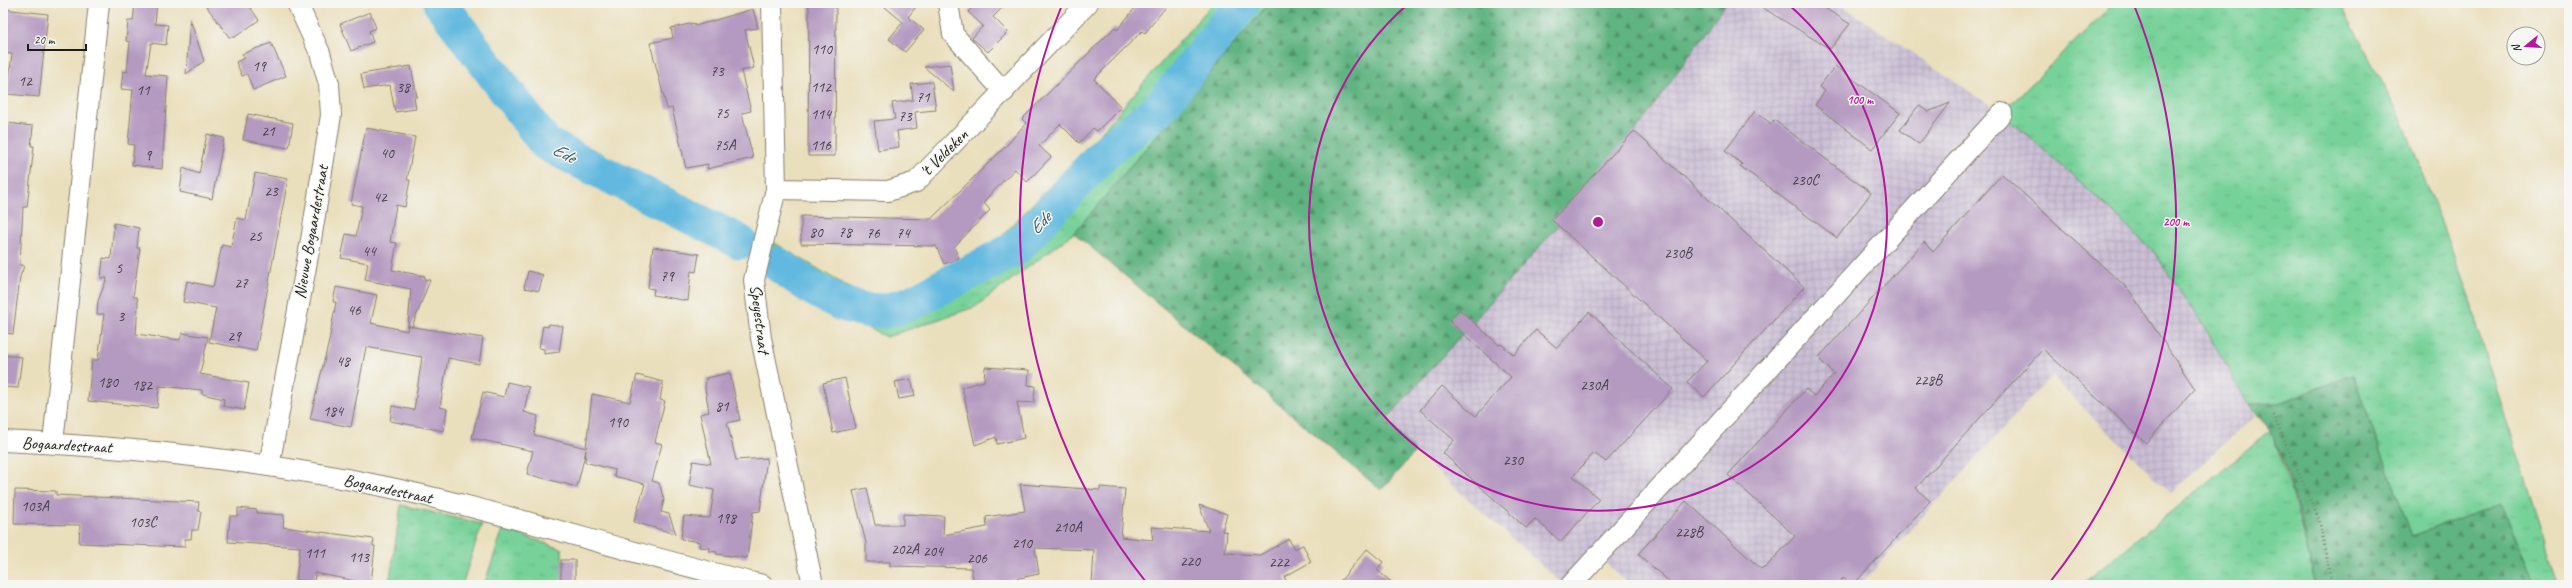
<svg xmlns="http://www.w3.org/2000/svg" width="2572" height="588" viewBox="0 0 2572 588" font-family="Caveat,sans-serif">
<defs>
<pattern id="industrial-grid" width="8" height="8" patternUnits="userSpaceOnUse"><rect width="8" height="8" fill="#cbbfd5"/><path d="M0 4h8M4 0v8" fill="none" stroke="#aea4b6"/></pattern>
<pattern id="grass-tufts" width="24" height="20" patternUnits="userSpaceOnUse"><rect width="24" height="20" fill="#77d299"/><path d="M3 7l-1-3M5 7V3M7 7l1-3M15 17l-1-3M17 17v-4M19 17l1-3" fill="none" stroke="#66b483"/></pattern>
<pattern id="forest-firs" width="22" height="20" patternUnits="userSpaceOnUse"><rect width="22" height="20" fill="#61b481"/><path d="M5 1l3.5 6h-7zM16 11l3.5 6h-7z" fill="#4f9269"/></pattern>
</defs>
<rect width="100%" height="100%" fill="#f6f6f2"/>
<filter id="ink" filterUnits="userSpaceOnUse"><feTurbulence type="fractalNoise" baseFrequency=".025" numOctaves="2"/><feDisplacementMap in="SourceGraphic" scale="8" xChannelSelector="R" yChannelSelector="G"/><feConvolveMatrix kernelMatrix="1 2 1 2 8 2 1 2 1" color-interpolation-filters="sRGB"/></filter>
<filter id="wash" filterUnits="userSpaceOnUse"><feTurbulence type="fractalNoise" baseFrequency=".012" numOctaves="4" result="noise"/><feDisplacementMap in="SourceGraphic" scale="16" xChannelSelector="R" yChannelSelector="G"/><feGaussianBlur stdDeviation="0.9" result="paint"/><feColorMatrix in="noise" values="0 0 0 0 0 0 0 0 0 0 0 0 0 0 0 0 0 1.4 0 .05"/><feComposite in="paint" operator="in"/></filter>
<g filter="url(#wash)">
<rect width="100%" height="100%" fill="#eadfbc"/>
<path fill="url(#industrial-grid)" d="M1726,3H1838L2002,113L2088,189L2154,252L2210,336L2255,416L2170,493L2051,376L1860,585H1629L1594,551L1562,583L1415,452L1386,420L1611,166Z"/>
<g fill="url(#grass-tufts)" stroke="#4a775a">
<path d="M1213,3H1269L1074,233L975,307L886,337L767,275L773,242L875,303L1001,237L1095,139Z"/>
<path d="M2114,3H2340L2403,122L2473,307L2477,329L2560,585H2536L2501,504L2412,537L2353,375L2279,403L2248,404L2210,336L2154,252L2088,189L2002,113Z"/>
<path d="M2271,430L2292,492L2316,585H2081Z"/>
<path d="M401,505L482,524L462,585H389Z"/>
<path d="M503,529L562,549L563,585H484Z"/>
</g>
<g fill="url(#forest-firs)" stroke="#3e684e">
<path d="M1269,3H1726L1611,166L1386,420L1415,452L1381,490L1074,233Z"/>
<path d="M2353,375L2412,536L2501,504L2536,585H2316C2303,534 2294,479 2271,432C2268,425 2254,414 2248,404L2279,403Z"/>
</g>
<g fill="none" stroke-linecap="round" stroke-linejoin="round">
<g stroke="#62b9df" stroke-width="35">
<path d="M440,3L546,144L740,242"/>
<path d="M777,264L813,289L842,304L865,310L886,311L911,303L1016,248L1106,151L1160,107L1243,3"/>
</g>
</g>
<g id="blocks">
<g fill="#b499c0">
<path d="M135,3H157L155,24L168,25L166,45L151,43L146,74L168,76L162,169L132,165L134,145L128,144L133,90L121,89L123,71L127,72L130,42L126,41L128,21H133Z"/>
<path d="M204,3H247L259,20L235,37H229Z"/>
<path d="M809,3H836L835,156H808Z"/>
<path d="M880,3H919L908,17L924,30L905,52L889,39L903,22Z"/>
<path d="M977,3H1007L993,17L1008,32L988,52L972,38L983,26L968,12Z"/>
<path d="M1139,3H1169L1145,33L1142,31L1094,79L1121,107L1097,131L1093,128L1079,143L1060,124L1039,146L1051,157L1027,182L1015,169L986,199L984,203L990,210L954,247L959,258L944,264L936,246L801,244V216L931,219L1007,145L1026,123L1022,119L1115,27L1117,30Z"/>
<path d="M1755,3H1817L1850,24L1830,49Z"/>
<path d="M3,9L48,14L39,97L7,94L12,54L3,53Z"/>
<path d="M753,9L758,28L745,30L754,68L741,71L751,111L742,113L753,158L707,169L708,164L686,168L672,108L667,109L650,43L673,38L671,28L694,23L695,26Z"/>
<path d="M370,12L376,28L369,31L373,42L351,51L340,24Z"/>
<path d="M190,19L204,61L186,74Z"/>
<path d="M271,43L286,76L253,90L247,74L242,76L236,62L245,58L242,54Z"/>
<path d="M950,64L954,92L924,67Z"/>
<path d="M411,66L417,97H414L416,109L395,112L390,85L364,89L361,74Z"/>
<path d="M1835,66L1900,113L1872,149L1815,105L1825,91L1819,87Z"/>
<path d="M932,82L936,110L915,112L917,128L897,131L899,147L878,150L874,121L895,119L892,103L913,100L911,84Z"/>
<path d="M1950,103L1919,144L1900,130L1919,105L1928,112Z"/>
<path d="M1755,111L1771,124L1774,120L1871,193L1837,238L1740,166L1742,164L1725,151Z"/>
<path d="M248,114L293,123L289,148L243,140Z"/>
<path d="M6,123L33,126L31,146H34L27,207H23L20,265L24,266L20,277L13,334L3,333V241L6,216L3,215V163Z"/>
<path d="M366,128L415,137L407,180H410L405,207L396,205L390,242L397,243L392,270L425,276L424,279L430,280L412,327L408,326L411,289L365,280L368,263L341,258L346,234L356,236L362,206L351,204Z"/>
<path d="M1634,131L1804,287L1704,397L1687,382L1707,361L1552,220Z"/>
<path d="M207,134L224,138L212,199L180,192L183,168L199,174Z"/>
<path d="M255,173L288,179L256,351L209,342L216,308L183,302L187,281L213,287L222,245L231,247L237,218L246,220Z"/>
<path d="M2002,174L2129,290L2195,389L2146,443L2043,349L1916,488L1930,501L1853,585L1843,578L1837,585H1673L1638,554L1686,501L1761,569L1763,567L1765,568L1795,536L1728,475L1806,389L1814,396L1834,374L1818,358L1924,242L1933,252Z"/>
<path d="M114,223L139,228L137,248H140L133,297H137L138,304L136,334L180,340L182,333L208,337L200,374L249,383L244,410L223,406L224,399L202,394V390L159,386L157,408L88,401L92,360H98L104,314H97L98,301L107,278H101L103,258L111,259Z"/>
<path d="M653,247L699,254L696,272L691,271L688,301L653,295L654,289L648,288Z"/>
<path d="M528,271L543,275L539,291L524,288Z"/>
<path d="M336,287L377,295L371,323L407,331L408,326L483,338L479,364L448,358L440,407L447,409L444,431L390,421L392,406L414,410L422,357L366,347L351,427L310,419L329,341L336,302H333Z"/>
<path d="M1459,309L1499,345L1501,344L1514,355L1536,330L1557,348L1589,312L1673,389L1606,462L1594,453L1573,476L1599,499L1561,542L1535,519L1526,528L1443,453L1454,440L1420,410L1442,386L1476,416L1511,377L1449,321Z"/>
<path d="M549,324L563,326L559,352L544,354V349L539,348L543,326L548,327Z"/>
<path d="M3,355L22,357L18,388L3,387Z"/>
<path d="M985,367L1029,370L1028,385L1035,386L1034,403L1017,402L1024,438L997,444L996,437L975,445L962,387L984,381Z"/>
<path d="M730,373L740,420L727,423L736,460L767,458L760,511L753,512L747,558L716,554L717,552L709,551L710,548L699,547L700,542L681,539L684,516L710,518L714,490L689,485L693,461L711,464L700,414L709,412L705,388L706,378Z"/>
<path d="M637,375L663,382L660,400L665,401L655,442L662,444L652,481L659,483L664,500L661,512L669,514L676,534L634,522L645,484L614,476L615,470L585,462L586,450L577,487L527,474L533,451L472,438L483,392L504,397L507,382L529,387L524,412L538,416L534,435L586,448L592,394L630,402Z"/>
<path d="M845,378L856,428L833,433L823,383Z"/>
<path d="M911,379L915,396L899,399L895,382Z"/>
<path d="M1020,484L1100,490V487L1125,489L1121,537L1153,540L1151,527L1209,531L1199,505L1227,514L1222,531L1227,532L1225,553L1260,555L1289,539L1294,549L1303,545L1311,562L1284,577L1289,585H1092L1094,550L1035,548L1039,574L1009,580L1010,585H974L971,568L890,566V562H866V543L853,491L867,488L875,525H903V514L944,516L943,535L987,527L986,517L1025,511Z"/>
<path d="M15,490L56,491V495L199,502L198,511L201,512L198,530H192L191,539H185V547L79,543L80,525L14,524Z"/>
<path d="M238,508L257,510V513L284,515L283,527L374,539L373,546H375L371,584L315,573L314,582L296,580L300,547L228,542L230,516H238Z"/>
<path d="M1367,549L1383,562L1377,570L1395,585H1337Z"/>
<rect x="561" y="560" width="14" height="25"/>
</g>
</g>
</g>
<g filter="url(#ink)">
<use href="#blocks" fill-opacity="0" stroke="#837e6c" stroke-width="1"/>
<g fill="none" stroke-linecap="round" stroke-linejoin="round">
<g stroke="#837e6c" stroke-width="22">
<g id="minor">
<path d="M772,3L776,189L754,280L761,338L813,585"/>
<path d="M948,3L953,34L1004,92"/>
<path d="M776,189L888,191L916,182L1088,3"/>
<path d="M3,441C131,447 257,460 382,486C511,513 635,556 763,585"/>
<path d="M53,443L99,3"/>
<path d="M269,466L311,240L331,115L329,84L320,53L297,3"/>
<path d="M1571,585L2002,113"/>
</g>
</g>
<path stroke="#837e6c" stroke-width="2.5" stroke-dasharray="1 3" stroke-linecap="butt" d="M2273,415L2319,519L2332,585"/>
<use href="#minor" stroke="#fff" stroke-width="20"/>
</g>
</g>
<g fill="none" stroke="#b5179e" stroke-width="2">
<path d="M1788 4A289 289 0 1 1 1408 4"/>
<path d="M1146 582A578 578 0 0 1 1062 5M2134 5A578 578 0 0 1 2050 582"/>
</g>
<g text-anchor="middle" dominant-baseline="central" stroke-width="3" stroke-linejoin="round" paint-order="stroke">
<g font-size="15" fill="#423b45">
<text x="822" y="49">110</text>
<text x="259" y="66">19</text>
<text x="717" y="71">73</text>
<text x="25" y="81">12</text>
<text x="403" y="87">38</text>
<text x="821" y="87">112</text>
<text x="143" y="90">11</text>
<text x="923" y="97">71</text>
<text x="722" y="113">75</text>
<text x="821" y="114">114</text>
<text x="905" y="116">73</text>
<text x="268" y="131">21</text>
<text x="725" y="145">75A</text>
<text x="821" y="145">116</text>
<text x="387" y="153">40</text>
<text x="148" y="155">9</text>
<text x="1805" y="180">230C</text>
<text x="271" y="191">23</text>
<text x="380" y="197">42</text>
<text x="816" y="232">80</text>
<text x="845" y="232">78</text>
<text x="873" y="233">76</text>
<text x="903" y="233">74</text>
<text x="255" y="236">25</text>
<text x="369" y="251">44</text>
<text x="1678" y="253">230B</text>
<text x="119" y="268">5</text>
<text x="667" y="276">79</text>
<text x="241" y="283">27</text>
<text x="354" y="310">46</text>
<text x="121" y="316">3</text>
<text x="234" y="336">29</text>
<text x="343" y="361">48</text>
<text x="1928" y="380">228B</text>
<text x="108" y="382">180</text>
<text x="142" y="385">182</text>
<text x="1594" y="385">230A</text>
<text x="722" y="406">81</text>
<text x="333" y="411">184</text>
<text x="618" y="422">190</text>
<text x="1513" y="460">230</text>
<text x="35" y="506">103A</text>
<text x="726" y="518">198</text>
<text x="143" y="522">103C</text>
<text x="1068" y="527">210A</text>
<text x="1689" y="532">228B</text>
<text x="1022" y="543">210</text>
<text x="905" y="549">202A</text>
<text x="933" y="551">204</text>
<text x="315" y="553">111</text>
<text x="359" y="557">113</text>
<text x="977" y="558">206</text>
<text x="1190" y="561">220</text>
<text x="1279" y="562">222</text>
</g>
<g font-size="17" fill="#1c1c1c" stroke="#f6f6f2">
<text transform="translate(944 153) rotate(-45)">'t Veldeken</text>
<text transform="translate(311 232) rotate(-80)">Nieuwe Bogaardestraat</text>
<text transform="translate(760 319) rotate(83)">Speyestraat</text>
<text transform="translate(67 445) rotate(3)">Bogaardestraat</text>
<text transform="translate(388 489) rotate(12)">Bogaardestraat</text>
</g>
<g font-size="18" font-style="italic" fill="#385b6a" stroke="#f6f6f2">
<text transform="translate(564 153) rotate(27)">Ede</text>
<text transform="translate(1040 223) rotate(-47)">Ede</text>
</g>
</g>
<circle cx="1598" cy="222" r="6" fill="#b5179e" stroke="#f6f6f2" stroke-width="2"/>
<g font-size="12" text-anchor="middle" font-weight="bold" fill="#b5179e" stroke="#f6f6f2" stroke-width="3" stroke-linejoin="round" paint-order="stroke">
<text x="1860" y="104">100 m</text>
<text x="2176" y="226">200 m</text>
</g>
<rect width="2572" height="588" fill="none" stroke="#f6f6f2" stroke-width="16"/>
<g transform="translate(2526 46) rotate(252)"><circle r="19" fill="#f6f6f2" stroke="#9f9f9c"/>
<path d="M0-3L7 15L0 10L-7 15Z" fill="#b5179e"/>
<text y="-6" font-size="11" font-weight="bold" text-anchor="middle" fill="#1c1c1c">N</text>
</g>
<path d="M28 44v6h58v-6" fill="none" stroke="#1c1c1c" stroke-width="2"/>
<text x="34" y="44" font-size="12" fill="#1c1c1c" stroke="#f6f6f2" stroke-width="3" paint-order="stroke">20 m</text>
</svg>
